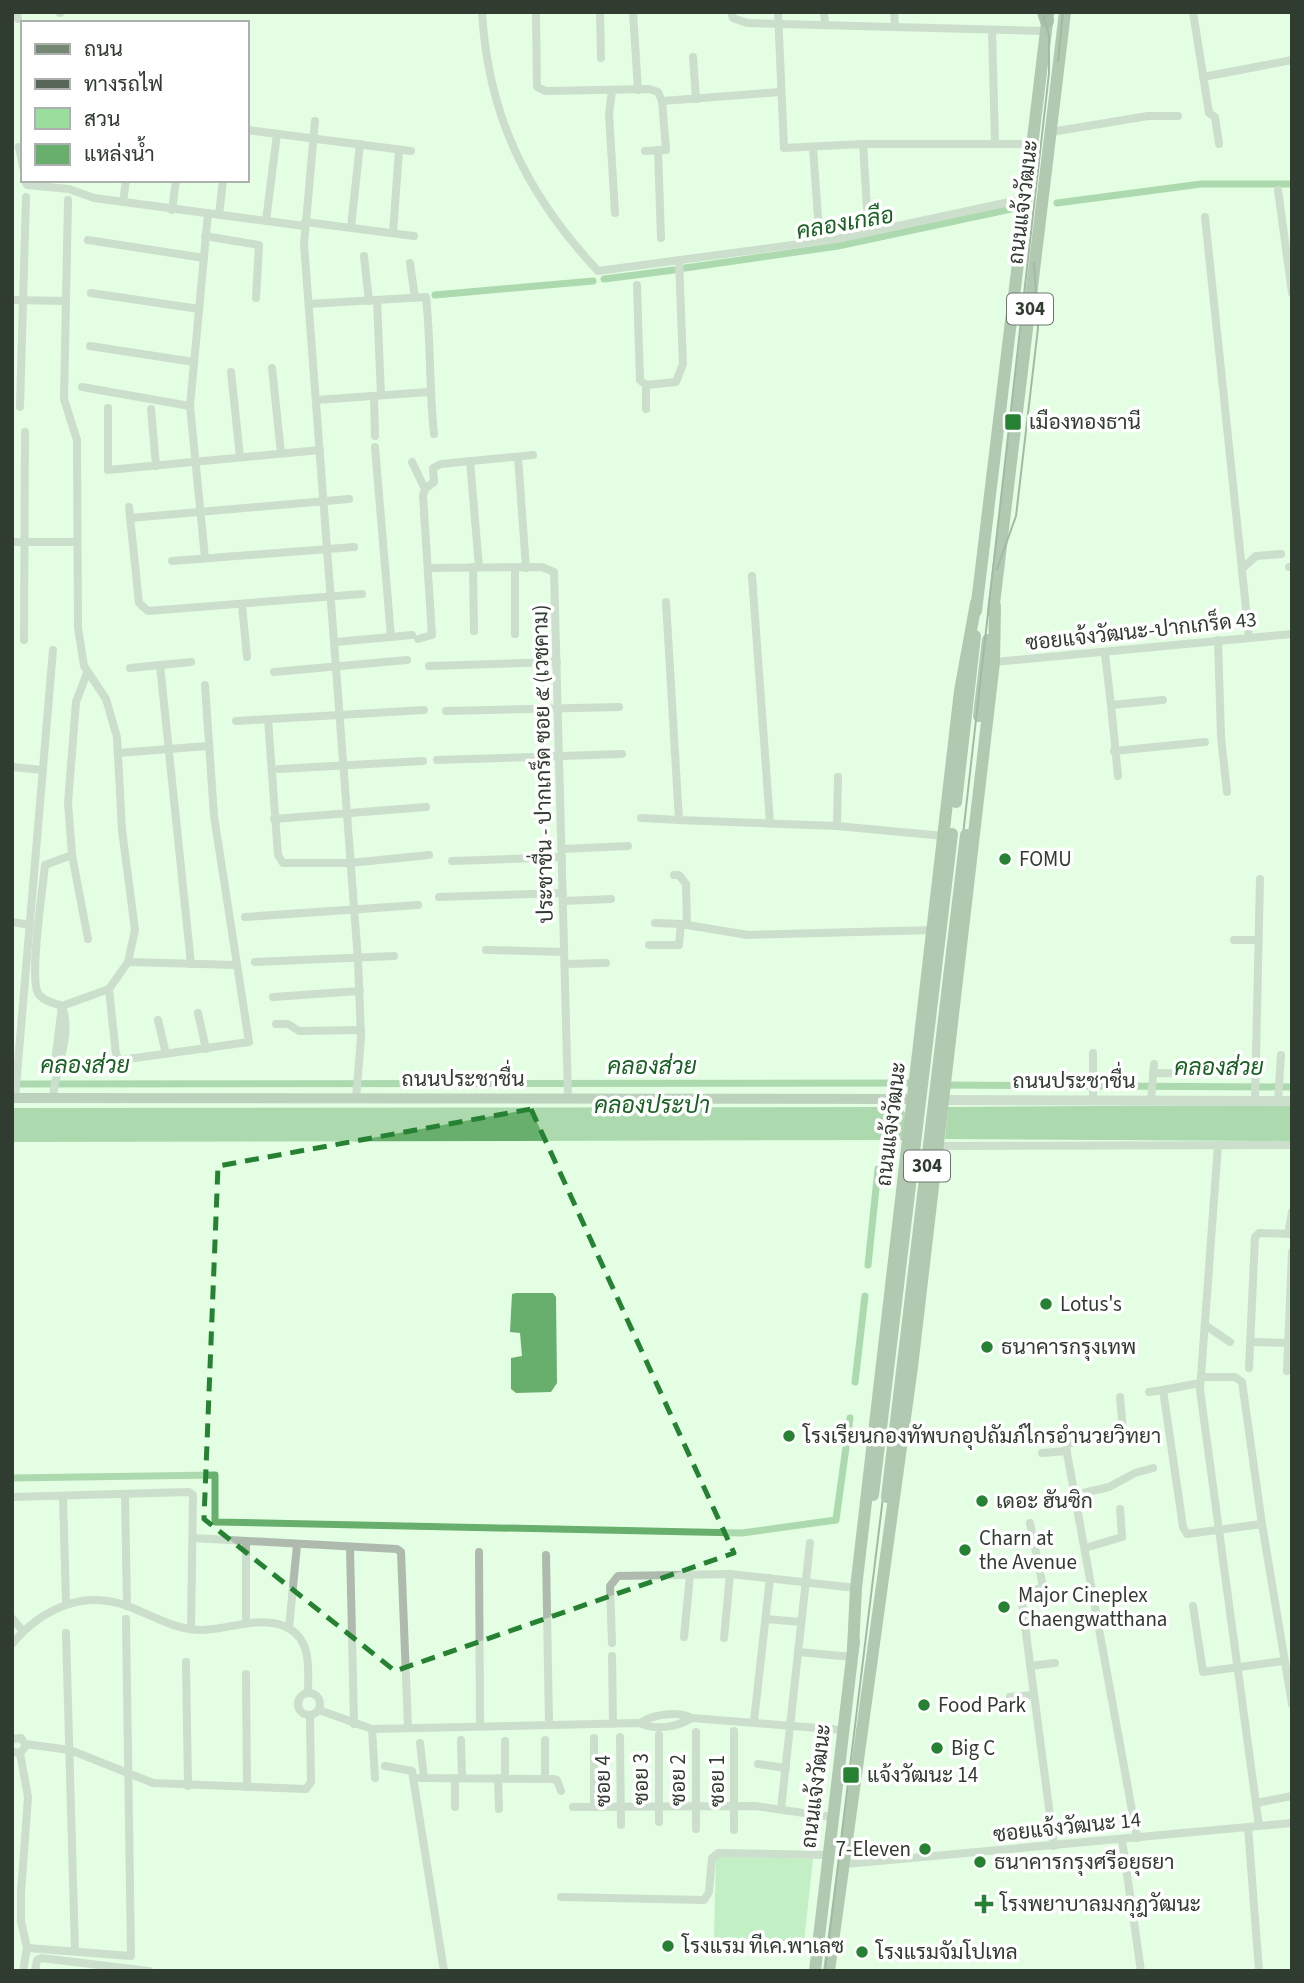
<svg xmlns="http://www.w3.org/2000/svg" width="1304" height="1983" viewBox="0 0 1304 1983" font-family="'Source Sans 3',Sarabun,sans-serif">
<rect width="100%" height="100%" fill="#e3fee3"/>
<path fill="#99de9c" d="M720,1856L813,1859L804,1942L714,1939L716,1857Z"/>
<g fill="#68ae6c">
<path d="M1292,1105V1141L945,1139L948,1107Z"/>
<path d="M901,1107L905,1113L903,1140L12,1142V1108Z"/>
<path d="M516,1293H553L556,1297L557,1383L551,1392L516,1393L511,1389V1358L522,1356L520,1333L510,1332L512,1294Z"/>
</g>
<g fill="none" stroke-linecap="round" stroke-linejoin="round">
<g stroke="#68ae6c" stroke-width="7">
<path d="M1057,203L1201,184H1292"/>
<path d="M685,268L838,246L1011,209"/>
<path d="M604,279L674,270"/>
<path d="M435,295L593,281"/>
<path d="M12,1084L917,1083"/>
<path d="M942,1085L1292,1087"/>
<path d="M868,1265L878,1169"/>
<path d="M855,1382L865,1296"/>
<path d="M12,1478L215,1475V1522L742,1533L836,1520L850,1418"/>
</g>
<g stroke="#afbaaf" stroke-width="8">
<path d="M17,12L18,19"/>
<path d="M60,12V13"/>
<path d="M482,12C488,116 527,195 598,271L837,239L1014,201L1023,202"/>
<path d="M600,12L601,58"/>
<path d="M633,12L638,90"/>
<path d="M731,12L733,18L747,23L1046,31"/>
<path d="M778,12L784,148L863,144H1031"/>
<path d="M824,12L825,25"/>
<path d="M894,12L895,27"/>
<path d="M1193,12L1209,113L1215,117L1219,144"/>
<path d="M536,14L537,87L546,91L649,89L658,92L662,101L666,150L645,151"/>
<path d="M992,30L995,142"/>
<path d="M693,57L696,99"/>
<path d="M1203,77L1292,60"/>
<path d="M612,91L609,114L615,213"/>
<path d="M662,101L780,92"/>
<path d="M315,121L304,244L358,960L361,1037L356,1099"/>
<path d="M247,130L411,151"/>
<path d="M1051,132L1148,116H1178"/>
<path d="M863,144L867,208"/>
<path d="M19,147L23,167"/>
<path d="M813,147L818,218"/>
<path d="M658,150L661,238"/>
<path d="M25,180L27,185L69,189L94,198L304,226"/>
<path d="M1278,190L1292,293"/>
<path d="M68,200L64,399L77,440L78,628L84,666L106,699L117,737L122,830L135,930L128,962L109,989L62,1006C55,1003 42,1001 38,993C29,978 43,887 45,865L72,855"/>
<path d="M123,202L126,180"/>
<path d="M172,210L176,180"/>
<path d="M219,215L223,180"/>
<path d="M1205,217L1249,637"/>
<path d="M266,221L277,134"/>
<path d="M305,222L414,236"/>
<path d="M351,227L360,144"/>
<path d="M393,233L399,150"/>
<path d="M205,236L259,245L256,298"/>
<path d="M88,240L204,258"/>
<path d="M364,256L369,301"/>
<path d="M410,263L415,298"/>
<path d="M637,285L640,380L646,385L676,382L683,364L679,260"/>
<path d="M91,293L199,309"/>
<path d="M12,300L66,301"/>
<path d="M377,301L381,395"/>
<path d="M309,304L426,297C431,343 429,388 434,434"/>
<path d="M90,346L194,362"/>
<path d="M272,368L281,453"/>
<path d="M231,372L240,457"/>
<path d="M82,387L190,406"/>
<path d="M374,396L375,436"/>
<path d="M316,400L429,392"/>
<path d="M20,407L26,197"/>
<path d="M108,408V470L320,450"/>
<path d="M151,409L156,466"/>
<path d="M646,409V385"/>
<path d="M375,447L391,637"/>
<path d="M518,457L526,568"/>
<path d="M470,461L479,567"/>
<path d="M412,462L425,489"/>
<path d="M129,507L139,603L148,611L362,594"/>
<path d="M130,518L349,499"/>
<path d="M12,542H77"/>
<path d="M205,558L190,406L208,214"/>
<path d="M172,561L354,547"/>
<path d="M473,567L474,631"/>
<path d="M1244,567L1256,556L1281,554"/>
<path d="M1289,567H1292"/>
<path d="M429,568L542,567L554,572L568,1098"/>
<path d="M752,576L770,823"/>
<path d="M666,602L679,820L837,826L944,836"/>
<path d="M242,605L247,657"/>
<path d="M515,634V568"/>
<path d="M418,639L432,635L423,496L425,489L434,482L433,468L441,464L533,455"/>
<path d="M24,640L25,432"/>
<path d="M1218,640L1221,737L1227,792"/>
<path d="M336,642L412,635"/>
<path d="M1105,654L1111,705L1163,700"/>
<path d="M994,662L1292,634"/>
<path d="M160,665L191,964"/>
<path d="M429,666L557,662"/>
<path d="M130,668L191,662"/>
<path d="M274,672L407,660"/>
<path d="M87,673L76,702L68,803L72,855L88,939"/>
<path d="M1111,705L1118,776"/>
<path d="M446,711L619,707"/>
<path d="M268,719L278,855L283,863H350L429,855"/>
<path d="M236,721L424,710"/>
<path d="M1114,751L1205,742"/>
<path d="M118,753L207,746"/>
<path d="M437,760L622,754"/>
<path d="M12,767L43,770"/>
<path d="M279,769L423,761"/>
<path d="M641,818L679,820"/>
<path d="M274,819L426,807"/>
<path d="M837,826L838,777"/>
<path d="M562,849L628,846"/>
<path d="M452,861L562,857"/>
<path d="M674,875H679L686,884L687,925"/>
<path d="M439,897L563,893"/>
<path d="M564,901L611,899"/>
<path d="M245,917L418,905"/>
<path d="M12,922L30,925"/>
<path d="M655,923L681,924"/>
<path d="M1234,940H1258"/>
<path d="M649,945H679L681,924L748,935L933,930"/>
<path d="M486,950L564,952"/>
<path d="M128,962L236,965"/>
<path d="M255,962L394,956"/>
<path d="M565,964L606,963"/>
<path d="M109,989L116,1055L121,1060L249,1042L214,816L205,685"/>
<path d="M273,997L360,991"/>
<path d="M198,1013L206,1049"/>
<path d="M158,1020L166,1054"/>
<path d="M276,1024H288L299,1031L361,1030"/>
<path d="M1153,1073L1210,1074"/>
<path d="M56,1074L54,1070L62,1006"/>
<path d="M53,1097C55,1068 73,1036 62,1006"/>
<path d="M15,1098L53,650"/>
<path d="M1093,1100V1053"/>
<path d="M1151,1100L1154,1064"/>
<path d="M1255,1101L1260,879"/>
<path d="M1278,1101L1281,1055"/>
<path d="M1218,1145L1200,1390L1259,1826"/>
<path d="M937,1146L1292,1145"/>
<path d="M1288,1234L1292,1212"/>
<path d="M1205,1325L1230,1342"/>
<path d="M1251,1342L1292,1343"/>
<path d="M1249,1368L1255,1237L1259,1233L1292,1234"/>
<path d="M1287,1371L1292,1252"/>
<path d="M1202,1377H1235L1242,1382L1262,1524"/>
<path d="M1200,1383L1163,1390L1183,1527L1187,1534L1262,1524L1292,1704"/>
<path d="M1149,1392L1163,1390"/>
<path d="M1063,1431L1137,1838"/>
<path d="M1066,1444L1123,1432L1120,1397"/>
<path d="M1042,1453L1067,1451"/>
<path d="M1075,1495L1109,1487L1135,1473L1153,1468"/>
<path d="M125,1496L127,1606"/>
<path d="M12,1497L189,1492L193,1495L191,1629"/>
<path d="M63,1498L66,1603"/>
<path d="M1030,1523L1043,1587L1021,1595L1054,1846"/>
<path d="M193,1538L397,1549L401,1552L408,1727"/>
<path d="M350,1548L354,1724"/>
<path d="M1085,1548L1122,1537L1120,1509"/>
<path d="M479,1552L480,1725"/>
<path d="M546,1555L549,1724"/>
<path d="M1193,1606L1203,1672L1283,1661"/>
<path d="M12,1618L23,1631"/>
<path d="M766,1619L801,1622"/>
<path d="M246,1623V1542"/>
<path d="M289,1628L297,1545"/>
<path d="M66,1633L75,1951"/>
<path d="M684,1637L690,1575"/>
<path d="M724,1638L730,1574"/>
<path d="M612,1643L610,1586L618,1576L730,1574L856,1588"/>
<path d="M12,1644C42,1608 85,1589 130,1607C153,1616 176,1630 201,1630C229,1630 264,1613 290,1629C312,1642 308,1671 308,1692"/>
<path d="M798,1652L852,1657"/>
<path d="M612,1656L613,1724"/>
<path d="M186,1662L188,1786"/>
<path d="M1030,1666L1055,1663"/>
<path d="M246,1674L247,1787"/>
<circle cx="309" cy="1704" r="11"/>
<path d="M1010,1697L1034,1695"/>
<path d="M319,1710L372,1729L640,1723C655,1731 677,1727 692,1718"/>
<path d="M754,1721L770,1578"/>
<path d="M640,1723C654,1714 677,1711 692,1718L842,1730"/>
<path d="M372,1729L375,1778"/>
<path d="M734,1731V1830"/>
<path d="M620,1737L621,1825"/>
<path d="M594,1738V1807"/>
<path d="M12,1739L21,1738L26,1746L20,1753L12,1752"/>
<path d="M461,1740L462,1778"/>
<path d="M505,1741V1778"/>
<path d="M420,1743L424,1777"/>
<path d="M25,1744L70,1750L153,1783L306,1789L311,1782L310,1715"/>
<path d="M20,1753L28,1797L21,1893V1921L27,1948L23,1971"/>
<path d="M758,1764L786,1768"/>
<path d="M385,1766L412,1771L444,1971"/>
<path d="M413,1778L553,1779L557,1780L561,1791"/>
<path d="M498,1778L499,1809"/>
<path d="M545,1779V1740"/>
<path d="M1256,1803L1292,1796"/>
<path d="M455,1807V1778"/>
<path d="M573,1807L755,1806L832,1817"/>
<path d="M781,1809L810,1543"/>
<path d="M659,1822V1735"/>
<path d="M1248,1827L1259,1971"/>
<path d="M696,1829V1732"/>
<path d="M1122,1840L1141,1971"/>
<path d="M846,1864L1292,1823"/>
<path d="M561,1897L704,1900L709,1892L712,1858L718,1853L827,1855"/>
<path d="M27,1948L131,1956L126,1619"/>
<path d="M35,1971L37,1960L41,1958L149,1971"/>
</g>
<path stroke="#afbaaf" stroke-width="10" d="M941,1100L1292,1101"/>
<path stroke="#8c9d8c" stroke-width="10" d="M12,1098L914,1099"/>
<g stroke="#748874" stroke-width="12">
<path d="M976,611L1048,14"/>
<path d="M993,612L1065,12"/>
<path d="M979,716L988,640"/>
<path d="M956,802L975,636"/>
<path d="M853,1649L856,1588L960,691L976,603"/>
<path d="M815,1971L854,1641"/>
<path d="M829,1971L912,1367L994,662L995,606"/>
</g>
<path stroke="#5e765f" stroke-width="14" d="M1044,12L1047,21"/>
<g stroke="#576657" stroke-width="2">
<path d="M1058,61L1063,12"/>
<path d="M997,569L1016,516L1038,328L1034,263"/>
<path d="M825,1971L950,950L1049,73V35L1042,12"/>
</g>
<g stroke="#748874" stroke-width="12">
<path d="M873,1495L952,834"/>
<path d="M887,1497L966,835"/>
</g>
</g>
<path d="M0 0H1304V1983H0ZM531,1109L734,1553L395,1671L204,1519L218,1166Z" fill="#e3fee3" fill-opacity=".55" fill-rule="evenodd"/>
<path fill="none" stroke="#268232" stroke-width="5" stroke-dasharray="14 9" stroke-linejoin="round" d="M531,1109L734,1553L395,1671L204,1519L218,1166Z"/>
<g fill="#268232" stroke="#fff" stroke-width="2.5">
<rect x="1004" y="413" width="18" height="18" rx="3.5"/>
<circle cx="1005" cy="859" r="7"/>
<circle cx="1046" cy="1304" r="7"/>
<circle cx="987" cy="1347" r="7"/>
<circle cx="789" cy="1436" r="7"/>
<circle cx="982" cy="1501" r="7"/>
<circle cx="965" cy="1550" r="7"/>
<circle cx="1004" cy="1607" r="7"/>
<circle cx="924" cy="1705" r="7"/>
<circle cx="937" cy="1748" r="7"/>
<rect x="842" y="1766" width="18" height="18" rx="3.5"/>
<circle cx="925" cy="1849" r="7"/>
<circle cx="980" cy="1862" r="7"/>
<path d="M980.5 1893.5h7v7h7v7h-7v7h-7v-7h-7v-7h7z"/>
<circle cx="668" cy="1946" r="7"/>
<circle cx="862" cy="1952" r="7"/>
</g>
<g text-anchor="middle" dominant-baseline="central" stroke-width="7" stroke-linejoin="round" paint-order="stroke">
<g fill="#fff" stroke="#6f766f" stroke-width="2">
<rect x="1007" y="293.5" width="46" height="31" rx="5"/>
<rect x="904" y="1150.5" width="46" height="31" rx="5"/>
</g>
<g font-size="19" font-weight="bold" fill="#313c31">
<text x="1030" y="309">304</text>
<text x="927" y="1166">304</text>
</g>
<g font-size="21" fill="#313c31" stroke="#fff">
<text transform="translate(1023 202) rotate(-83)">ถนนแจ้งวัฒนะ</text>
<text transform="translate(1141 631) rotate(-6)">ซอยแจ้งวัฒนะ-ปากเกร็ด 43</text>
<text transform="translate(543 764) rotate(-91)">ประชาชื่น - ปากเกร็ด ซอย ๕ (เวชคาม)</text>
<text x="463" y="1079">ถนนประชาชื่น</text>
<text x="1074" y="1081">ถนนประชาชื่น</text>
<text transform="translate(891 1124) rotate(-83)">ถนนแจ้งวัฒนะ</text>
<text transform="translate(641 1779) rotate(-90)">ซอย 3</text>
<text transform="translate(678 1780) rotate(-90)">ซอย 2</text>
<text transform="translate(603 1781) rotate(-90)">ซอย 4</text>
<text transform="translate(717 1781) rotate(-90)">ซอย 1</text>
<text transform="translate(816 1786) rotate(-83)">ถนนแจ้งวัฒนะ</text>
<text transform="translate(1067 1827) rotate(-6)">ซอยแจ้งวัฒนะ 14</text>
</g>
<g font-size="21" fill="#313c31" stroke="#fff" text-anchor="start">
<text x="1029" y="422">เมืองทองธานี</text>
<text x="1019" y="859">FOMU</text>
<text x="1060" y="1304">Lotus's</text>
<text x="1001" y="1347">ธนาคารกรุงเทพ</text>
<text x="803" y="1436">โรงเรียนกองทัพบกอุปถัมภ์ไกรอำนวยวิทยา</text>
<text x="996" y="1501">เดอะ ฮันซิก</text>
<text x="979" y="1538">Charn at<tspan x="979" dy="24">the Avenue</tspan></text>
<text x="1018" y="1595">Major Cineplex<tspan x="1018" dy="24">Chaengwatthana</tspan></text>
<text x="938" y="1705">Food Park</text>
<text x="951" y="1748">Big C</text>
<text x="867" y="1775">แจ้งวัฒนะ 14</text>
<text x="911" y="1849" text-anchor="end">7-Eleven</text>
<text x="994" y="1862">ธนาคารกรุงศรีอยุธยา</text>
<text x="1000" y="1904">โรงพยาบาลมงกุฎวัฒนะ</text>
<text x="682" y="1946">โรงแรม ทีเค.พาเลซ</text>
<text x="876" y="1952">โรงแรมจัมโปเทล</text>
</g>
<g font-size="23" font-style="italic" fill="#186122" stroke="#fff">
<text transform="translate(845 223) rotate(-10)">คลองเกลือ</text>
<text x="85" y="1065">คลองส่วย</text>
<text x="652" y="1066">คลองส่วย</text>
<text x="1219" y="1067">คลองส่วย</text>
<text x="652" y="1105">คลองประปา</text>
</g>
</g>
<rect width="1304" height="1983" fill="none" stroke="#313c31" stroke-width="28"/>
<rect x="21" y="21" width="228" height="161" fill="#ffffff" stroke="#adb1ad" stroke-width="2"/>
<rect x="35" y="44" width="35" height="10" fill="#748874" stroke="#adb1ad" stroke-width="2"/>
<text x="84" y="56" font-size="21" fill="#313c31">ถนน</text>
<rect x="35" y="79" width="35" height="10" fill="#576657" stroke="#adb1ad" stroke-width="2"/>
<text x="84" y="91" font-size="21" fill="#313c31">ทางรถไฟ</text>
<rect x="35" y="108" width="35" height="21" fill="#99de9c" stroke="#adb1ad" stroke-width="2"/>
<text x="84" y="126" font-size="21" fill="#313c31">สวน</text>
<rect x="35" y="144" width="35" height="21" fill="#68ae6c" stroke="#adb1ad" stroke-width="2"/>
<text x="84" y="161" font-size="21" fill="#313c31">แหล่งน้ำ</text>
</svg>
